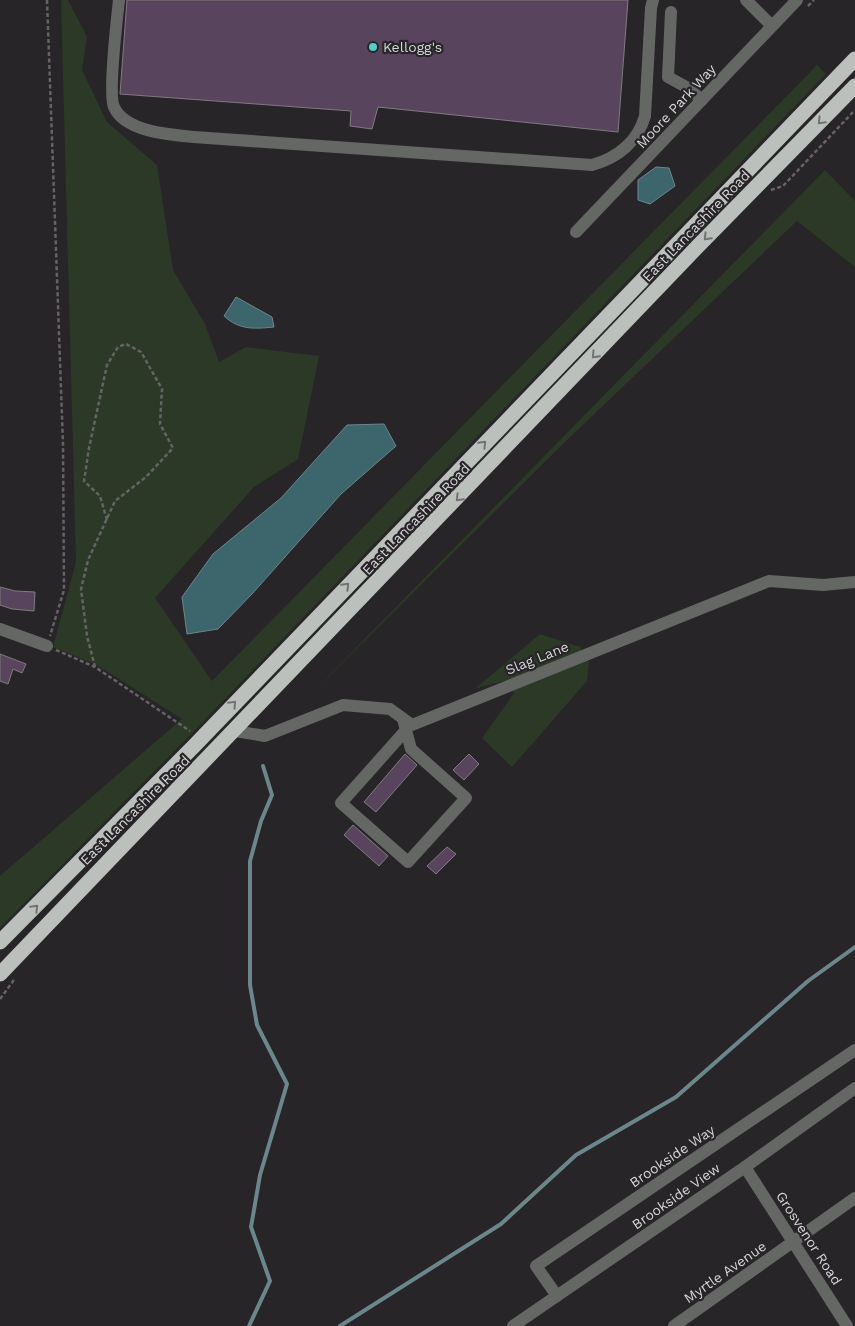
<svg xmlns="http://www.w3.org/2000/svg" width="855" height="1326" viewBox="0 0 855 1326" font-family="'Work Sans',sans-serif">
<rect width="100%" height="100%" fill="#282528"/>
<g fill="#2b3926">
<path d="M61,0H68L87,37L82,70L107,122L157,165L173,270L205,324L219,362L246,347L319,356L298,459L254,487L155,598L212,681L817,65L826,74L197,728L0,928V876L182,719L97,665L53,647L76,562Z"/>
<path d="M825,170L855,201V267L797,221L567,440L303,702Z"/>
<path d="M540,634L580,647L589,662L587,681L512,767L482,738L514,693L508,680L476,688Z"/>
</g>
<g fill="#3c666b" stroke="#6a878b">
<path d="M656,167L669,168L675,186L650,204L638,200V180Z"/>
<path d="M236,297L272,317L274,327C254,329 239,330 224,316Z"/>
<path d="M384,424L396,446L341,494L252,594L218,629L187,634L182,597L213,554L281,498L347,425Z"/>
</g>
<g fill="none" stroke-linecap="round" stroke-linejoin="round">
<g stroke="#6a878b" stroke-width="4">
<path d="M249,1326L270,1281L251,1227L260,1175L287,1084L257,1025L250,985V861L261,821L272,795L263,766"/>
<path d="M340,1326L501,1224L576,1155L676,1097L808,981L855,947"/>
</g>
</g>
<g fill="#59445d" stroke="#7f7b7f">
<path d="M127,0H628L618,132L378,107L372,129L350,126L351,111L120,94Z"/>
<path d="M0,587L15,591L35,592L34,611L12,609L0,605Z"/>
<path d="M0,654L26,664L22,673L13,669L8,684L0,681Z"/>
<path d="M405,754L417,765L376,812L364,802Z"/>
<path d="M469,754L479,764L464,780L453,770Z"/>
<path d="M353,825L388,856L379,866L344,835Z"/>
<path d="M447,847L456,854L436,874L427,866Z"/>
</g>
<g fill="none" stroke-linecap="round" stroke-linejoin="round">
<g stroke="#656365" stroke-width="2.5" stroke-dasharray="4 2.5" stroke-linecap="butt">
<path d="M47,0L63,444L64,590L50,636"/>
<path d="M808,6L814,0"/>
<path d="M771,190L783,186L855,110"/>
<path d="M56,650L95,667L190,731"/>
<path d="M95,667L87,636L81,589L88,560L115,501L146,477L173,448L160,424L162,389L141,352L126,344L118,347L107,365L89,448L84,481L100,496L107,520"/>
<path d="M0,999L14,980"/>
</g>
<g stroke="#656765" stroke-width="12">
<path d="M119,0C117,18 108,95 114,107C125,132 171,135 194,137L592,165C618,158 638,141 645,116L651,8L653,0"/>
<path d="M746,0L772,26"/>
<path d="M671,12L668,77L688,88L702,100"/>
<path d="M576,232L797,0"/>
<path d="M0,629L47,646"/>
<path d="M403,719L411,749L466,798L408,862L341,803L406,730"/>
<path d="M235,731L265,736L343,705L390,709L412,725L769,581L823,585L855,582"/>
<path d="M745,1167L847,1326"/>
<path d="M557,1296L536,1266L855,1050"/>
<path d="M513,1326L745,1167L855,1088"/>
<path d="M674,1326L855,1198"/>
</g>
<g stroke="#bbc0bd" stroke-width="15">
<path d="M0,942L194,746L855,59"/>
<path d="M0,974L699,245L855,86"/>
</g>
</g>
<defs><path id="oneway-chevron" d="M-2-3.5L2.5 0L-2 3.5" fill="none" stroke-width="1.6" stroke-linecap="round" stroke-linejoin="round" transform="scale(1.25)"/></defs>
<g stroke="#727272">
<use href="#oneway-chevron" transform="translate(821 121) rotate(134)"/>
<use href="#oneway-chevron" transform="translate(707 237) rotate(134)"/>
<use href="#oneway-chevron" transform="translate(595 355) rotate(133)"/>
<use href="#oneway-chevron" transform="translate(483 444) rotate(-46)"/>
<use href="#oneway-chevron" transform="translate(459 498) rotate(134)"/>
<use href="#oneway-chevron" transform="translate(346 586) rotate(-46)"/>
<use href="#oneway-chevron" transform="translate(233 704) rotate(-47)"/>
<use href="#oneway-chevron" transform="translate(35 908) rotate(-45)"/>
</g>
<circle fill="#52cdcc" stroke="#282528" stroke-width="2" cx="373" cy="47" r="5"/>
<g text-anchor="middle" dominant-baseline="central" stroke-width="4.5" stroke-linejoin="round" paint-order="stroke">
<g font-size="14" fill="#d5d4d6" stroke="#282528" text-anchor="start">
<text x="383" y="47">Kellogg's</text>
</g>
<g font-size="14" fill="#d5d4d6" stroke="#282528">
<text transform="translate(676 106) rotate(-47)">Moore Park Way</text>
<text transform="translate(696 226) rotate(-46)">East Lancashire Road</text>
<text transform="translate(416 519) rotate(-46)">East Lancashire Road</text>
<text transform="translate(537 658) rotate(-22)">Slag Lane</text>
<text transform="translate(135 810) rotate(-45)">East Lancashire Road</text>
<text transform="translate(672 1156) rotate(-34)">Brookside Way</text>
<text transform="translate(676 1196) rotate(-35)">Brookside View</text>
<text transform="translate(809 1238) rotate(57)">Grosvenor Road</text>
<text transform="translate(725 1272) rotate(-35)">Myrtle Avenue</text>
</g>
</g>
</svg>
